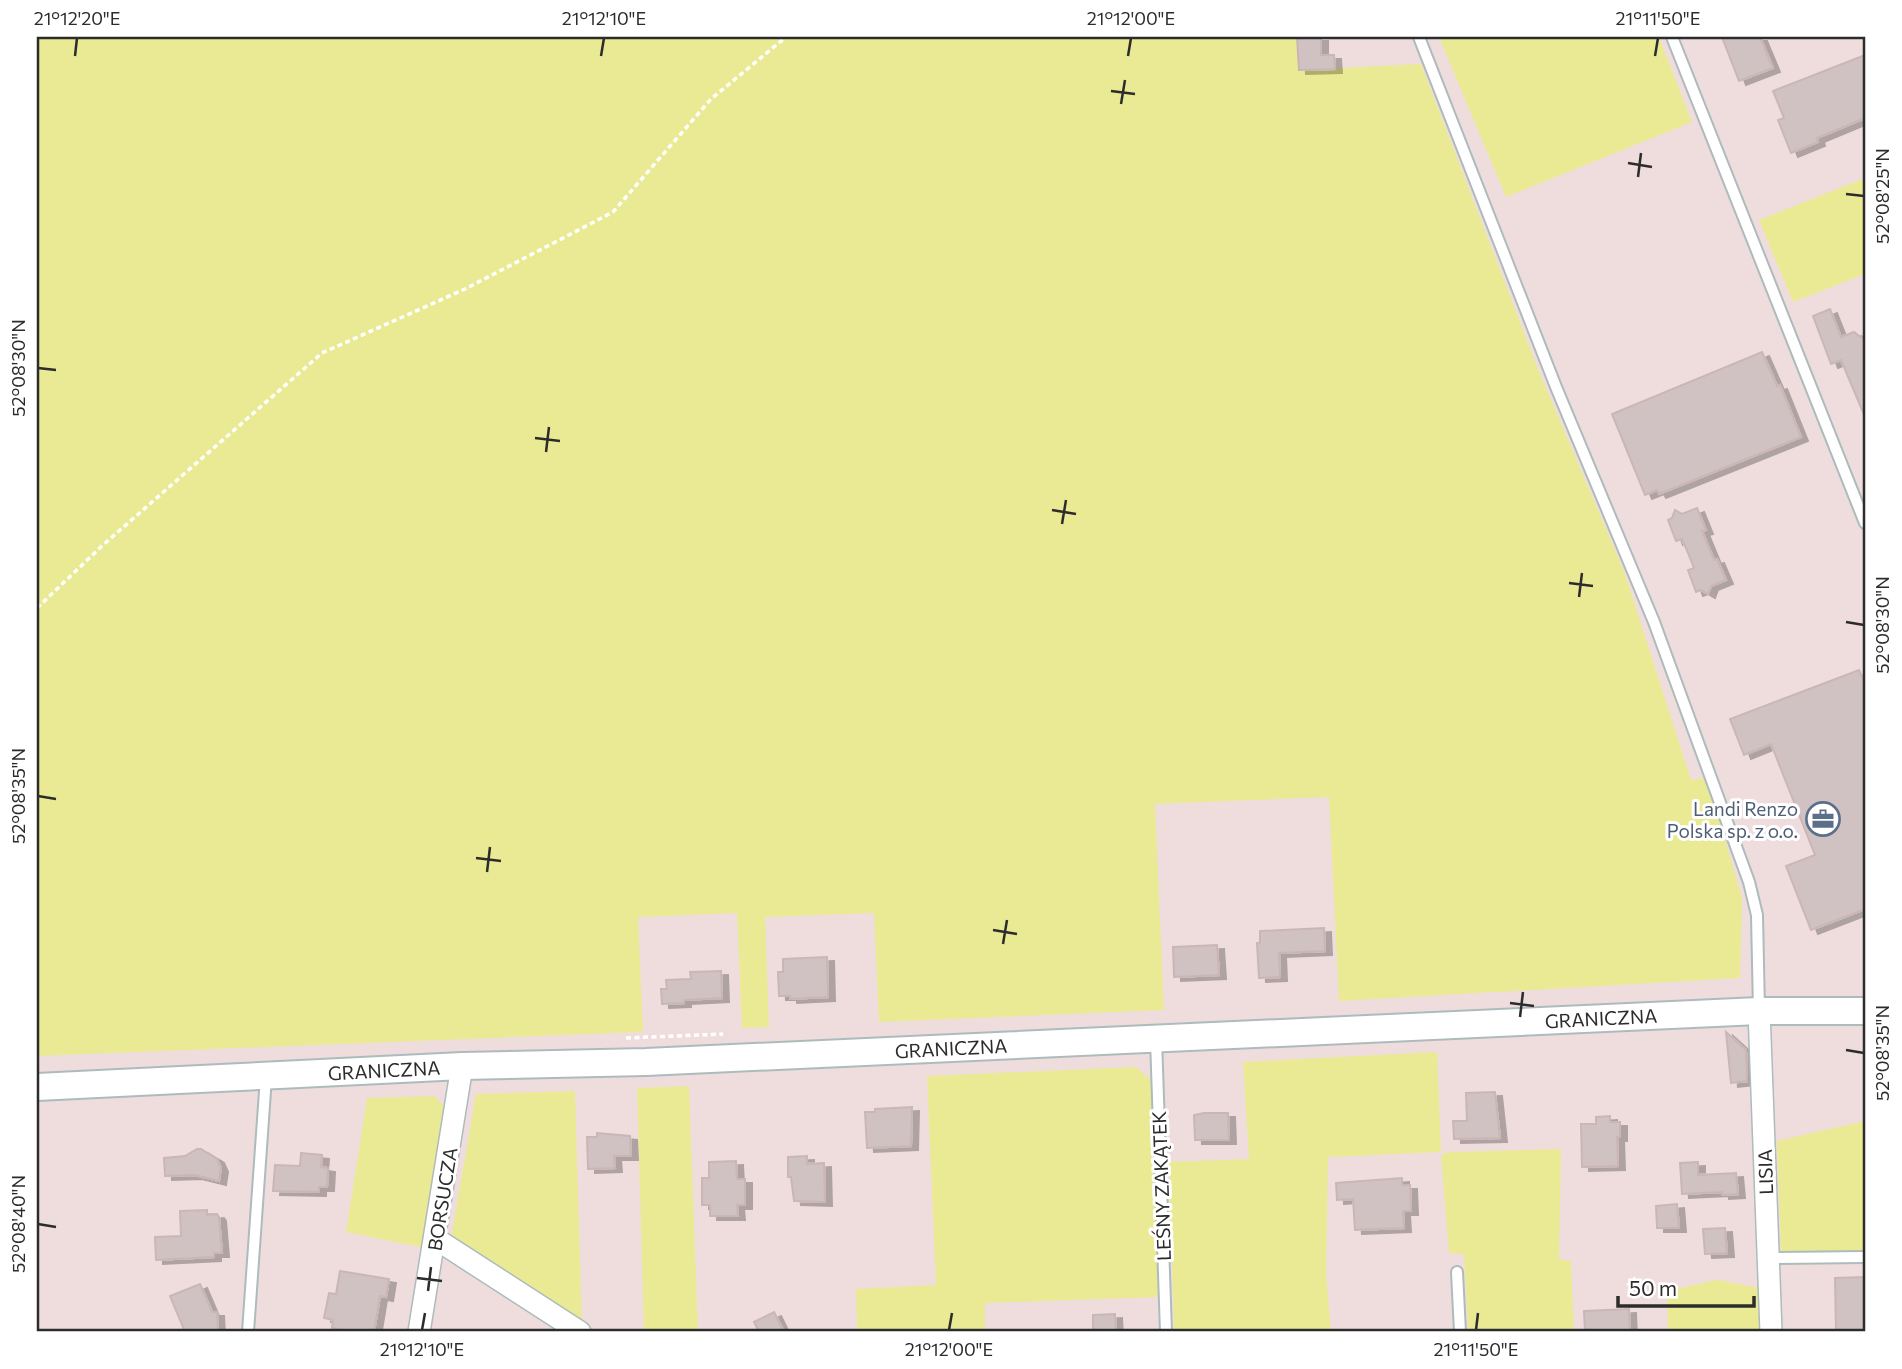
<svg xmlns="http://www.w3.org/2000/svg" width="1902" height="1369" viewBox="0 0 1902 1369" font-family="Commissioner,sans-serif">
<defs>
<filter id="shadow"><feDropShadow dx="7" dy="4" stdDeviation="0" flood-color="#0004"/></filter>
</defs>
<rect width="100%" height="100%" fill="#efddde"/>
<g fill="#eaea94">
<path d="M37,37H1297L1299,70L1421,64L1538,369L1624,571L1691,780L1707,778L1742,898L1740,978L1339,1001L1329,797L1155,804L1164,1010L879,1022L874,913L765,917L769,1027L742,1028L737,913L638,917L643,1032L37,1056Z"/>
<path d="M1439,37H1659L1692,122L1506,197Z"/>
<path d="M1865,178V274L1793,302L1759,220Z"/>
<path d="M1437,1052L1441,1152L1328,1157L1326,1272L1331,1332H1174L1169,1162L1249,1159L1243,1062Z"/>
<path d="M1136,1067L1151,1080L1159,1297L985,1303V1332H857L856,1289L936,1285L927,1076Z"/>
<path d="M689,1086L698,1332H644L637,1088Z"/>
<path d="M575,1091L582,1327L451,1239L476,1094Z"/>
<path d="M435,1096L446,1109L421,1247L346,1232L367,1098Z"/>
<path d="M1865,1121V1252L1781,1253L1777,1141Z"/>
<path d="M1561,1149L1559,1259L1571,1261L1574,1332H1468L1464,1254L1449,1253L1441,1155L1449,1152Z"/>
<path d="M1716,1280C1731,1281 1745,1287 1760,1287L1762,1332H1668L1667,1291Z"/>
</g>
<g fill="#d0c1c2" stroke="#cbb6b6" stroke-width="2" filter="url(#shadow)">
<path d="M1297,37H1321V55H1334L1335,69L1299,70Z"/>
<path d="M1722,37H1760L1773,68L1739,81Z"/>
<path d="M1865,55V118L1817,138L1818,142L1791,153L1778,120L1784,118L1773,91Z"/>
<path d="M1830,309L1841,337L1854,332L1865,341V417L1841,360L1831,364L1813,316Z"/>
<path d="M1762,352L1777,386L1780,385L1801,437L1659,494L1657,490L1645,495L1612,414Z"/>
<path d="M1697,508L1706,530L1702,531L1714,560L1717,559L1726,580L1711,586L1708,594L1701,590L1696,592L1688,570L1694,568L1688,553L1682,539L1676,541L1668,520L1672,518L1675,510L1682,514Z"/>
<path d="M1859,670L1865,684V909L1811,930L1786,866L1815,855L1771,744L1744,755L1730,719Z"/>
<path d="M1324,928L1325,951L1279,953L1280,977L1259,978L1257,943H1260V931Z"/>
<path d="M1217,945L1219,975L1174,977L1173,947Z"/>
<path d="M827,957L828,997L790,999V996H779L778,972H783V959Z"/>
<path d="M721,971L722,998L684,1000V1003L662,1004L661,989H667L666,980L691,979L690,972Z"/>
<path d="M1726,1032L1746,1050L1747,1081L1731,1083Z"/>
<path d="M1495,1092L1500,1138L1454,1139L1453,1121H1467L1466,1093Z"/>
<path d="M912,1107L911,1146L867,1148L865,1112H875V1109Z"/>
<path d="M1204,1113H1228L1229,1140H1195L1194,1115Z"/>
<path d="M1610,1116V1122H1620V1137H1617L1618,1166L1582,1167L1581,1124H1596V1117Z"/>
<path d="M597,1133L630,1136L631,1156H614L615,1168L588,1169L587,1137H597Z"/>
<path d="M197,1149H201L217,1159L221,1168L219,1181L195,1175L165,1176L164,1158L185,1156Z"/>
<path d="M301,1153L322,1155L321,1167L328,1168L327,1187H319V1192L273,1191L275,1165L300,1166Z"/>
<path d="M807,1156V1164L824,1163L825,1202L794,1201L791,1177H788V1157Z"/>
<path d="M736,1161L737,1179H745V1205H737L738,1216H710V1205H702V1178H709V1162Z"/>
<path d="M1698,1162V1175L1736,1173L1738,1194L1722,1195V1192L1682,1194L1680,1163Z"/>
<path d="M1402,1178V1185H1410L1411,1211H1403L1404,1228L1355,1230L1353,1199L1337,1200L1336,1183Z"/>
<path d="M1677,1204L1679,1228H1657L1656,1206Z"/>
<path d="M207,1210V1215L217,1214L219,1217L222,1253H214V1257L156,1260L155,1237L181,1236L180,1211Z"/>
<path d="M1725,1228L1727,1253L1705,1254L1703,1229Z"/>
<path d="M340,1271L389,1279L386,1297L380,1296L374,1332H354L332,1328L333,1320L324,1318L329,1293L336,1294Z"/>
<path d="M1865,1277V1332H1836L1835,1278Z"/>
<path d="M200,1284L212,1312H217L218,1330L185,1332L170,1296Z"/>
<path d="M1629,1309L1630,1332H1585L1584,1311Z"/>
<path d="M774,1312L784,1332H759L754,1322Z"/>
<path d="M1115,1314L1116,1332H1093V1315Z"/>
</g>
<g fill="none" stroke-linecap="round" stroke-linejoin="round">
<g stroke="#adbbbd" stroke-width="14">
<g id="service">
<path d="M1419,37L1556,387L1654,622L1749,882L1757,915L1759,1011"/>
<path d="M1672,37L1865,523"/>
<path d="M1156,1039L1166,1332"/>
<path d="M1768,1258L1865,1257"/>
<path d="M1457,1272L1460,1332"/>
<path d="M248,1332L266,1077"/>
</g>
</g>
<g stroke="#adbbbd" stroke-width="24">
<g id="minor">
<path d="M1759,1011L1771,1332"/>
<path d="M436,1239L580,1332"/>
<path d="M419,1332L462,1066"/>
</g>
</g>
<g stroke="#adbbbd" stroke-width="30">
<path id="tertiary" d="M37,1087L462,1066L646,1062L1759,1011H1865"/>
</g>
<g stroke="#fff" stroke-width="3.5" stroke-dasharray="5 3.5" stroke-linecap="butt">
<path d="M37,608L103,545L322,353L465,289L613,212L711,99L786,37"/>
<path d="M626,1038L723,1034"/>
</g>
<use href="#service" stroke="#fff" stroke-width="10"/>
<use href="#minor" stroke="#fff" stroke-width="21"/>
<use href="#tertiary" stroke="#fff" stroke-width="26"/>
</g>
<path fill="none" stroke="#2c2c2c" stroke-width="2.5" d="M75,56L77,38M601,56L604,38M1128,56L1131,38M1655,56L1658,38M1111,91L1135,94M1121,104L1125,80M1628,163L1652,167M1638,177L1641,153M1846,194L1864,196M38,368L56,370M535,438L560,441M546,452L549,427M1052,510L1076,514M1062,524L1066,500M1569,583L1593,586M1579,597L1582,573M1846,622L1864,625M38,796L56,799M476,858L501,861M487,872L490,847M993,930L1017,934M1003,944L1007,920M1510,1003L1534,1006M1520,1017L1523,992M1846,1050L1864,1053M38,1224L56,1227M417,1278L442,1281M428,1291L431,1267M422,1330L425,1313M949,1330L952,1313M1476,1330L1478,1313"/>
<defs>
<g id="office-ring" transform="scale(1.75)"><circle r="9.5" fill="#fff" stroke="#5c6f8a" stroke-width="1.5"/><path d="M-6-3h4V-5.5h4V-3h4V5H-6ZM-1-4.5V-3h2v-1.5ZM-6 0V1H6V0Z" fill="#5c6f8a"/></g>
</defs>
<g fill-rule="evenodd">
<use href="#office-ring" x="1823" y="819"/>
</g>
<g text-anchor="middle" dominant-baseline="central" stroke-width="6" stroke-linejoin="round" paint-order="stroke">
<g font-size="19" fill="#4e5e75" stroke="#fff" text-anchor="end">
<text x="1798" y="808">Landi Renzo<tspan x="1798" dy="22">Polska sp. z o.o.</tspan></text>
</g>
<g font-size="19" fill="#2c2c2c" stroke="#fff">
<text transform="translate(1601 1018) rotate(-3)">GRANICZNA</text>
<text transform="translate(951 1048) rotate(-3)">GRANICZNA</text>
<text transform="translate(384 1070) rotate(-3)">GRANICZNA</text>
<text transform="translate(1765 1172) rotate(-92)">LISIA</text>
<text transform="translate(1161 1186) rotate(-92)">LEŚNY ZAKĄTEK</text>
<text transform="translate(442 1199) rotate(-81)">BORSUCZA</text>
</g>
</g>
<rect width="1902" height="1369" fill="none" stroke="#ffffff" stroke-width="77"/>
<path d="M1618 1296v10h136v-10" fill="none" stroke="#2c2c2c" stroke-width="3.5"/>
<text x="1629" y="1296" font-size="21" fill="#2c2c2c" stroke="#ffffff" stroke-width="5" paint-order="stroke">50 m</text>
<rect x="38" y="38" width="1826" height="1292" fill="none" stroke="#2c2c2c" stroke-width="2.5"/>
<g font-size="18" text-anchor="middle" fill="#2c2c2c">
<text x="77" y="25">21°12'20"E</text>
<text x="604" y="25">21°12'10"E</text>
<text x="1131" y="25">21°12'00"E</text>
<text x="1658" y="25">21°11'50"E</text>
<text transform="translate(1883 196) rotate(-90)" y="6">52°08'25"N</text>
<text transform="translate(19 368) rotate(-90)" y="6">52°08'30"N</text>
<text transform="translate(1883 625) rotate(-90)" y="6">52°08'30"N</text>
<text transform="translate(19 796) rotate(-90)" y="6">52°08'35"N</text>
<text transform="translate(1883 1053) rotate(-90)" y="6">52°08'35"N</text>
<text transform="translate(19 1224) rotate(-90)" y="6">52°08'40"N</text>
<text x="422" y="1356">21°12'10"E</text>
<text x="949" y="1356">21°12'00"E</text>
<text x="1476" y="1356">21°11'50"E</text>
</g>
</svg>
